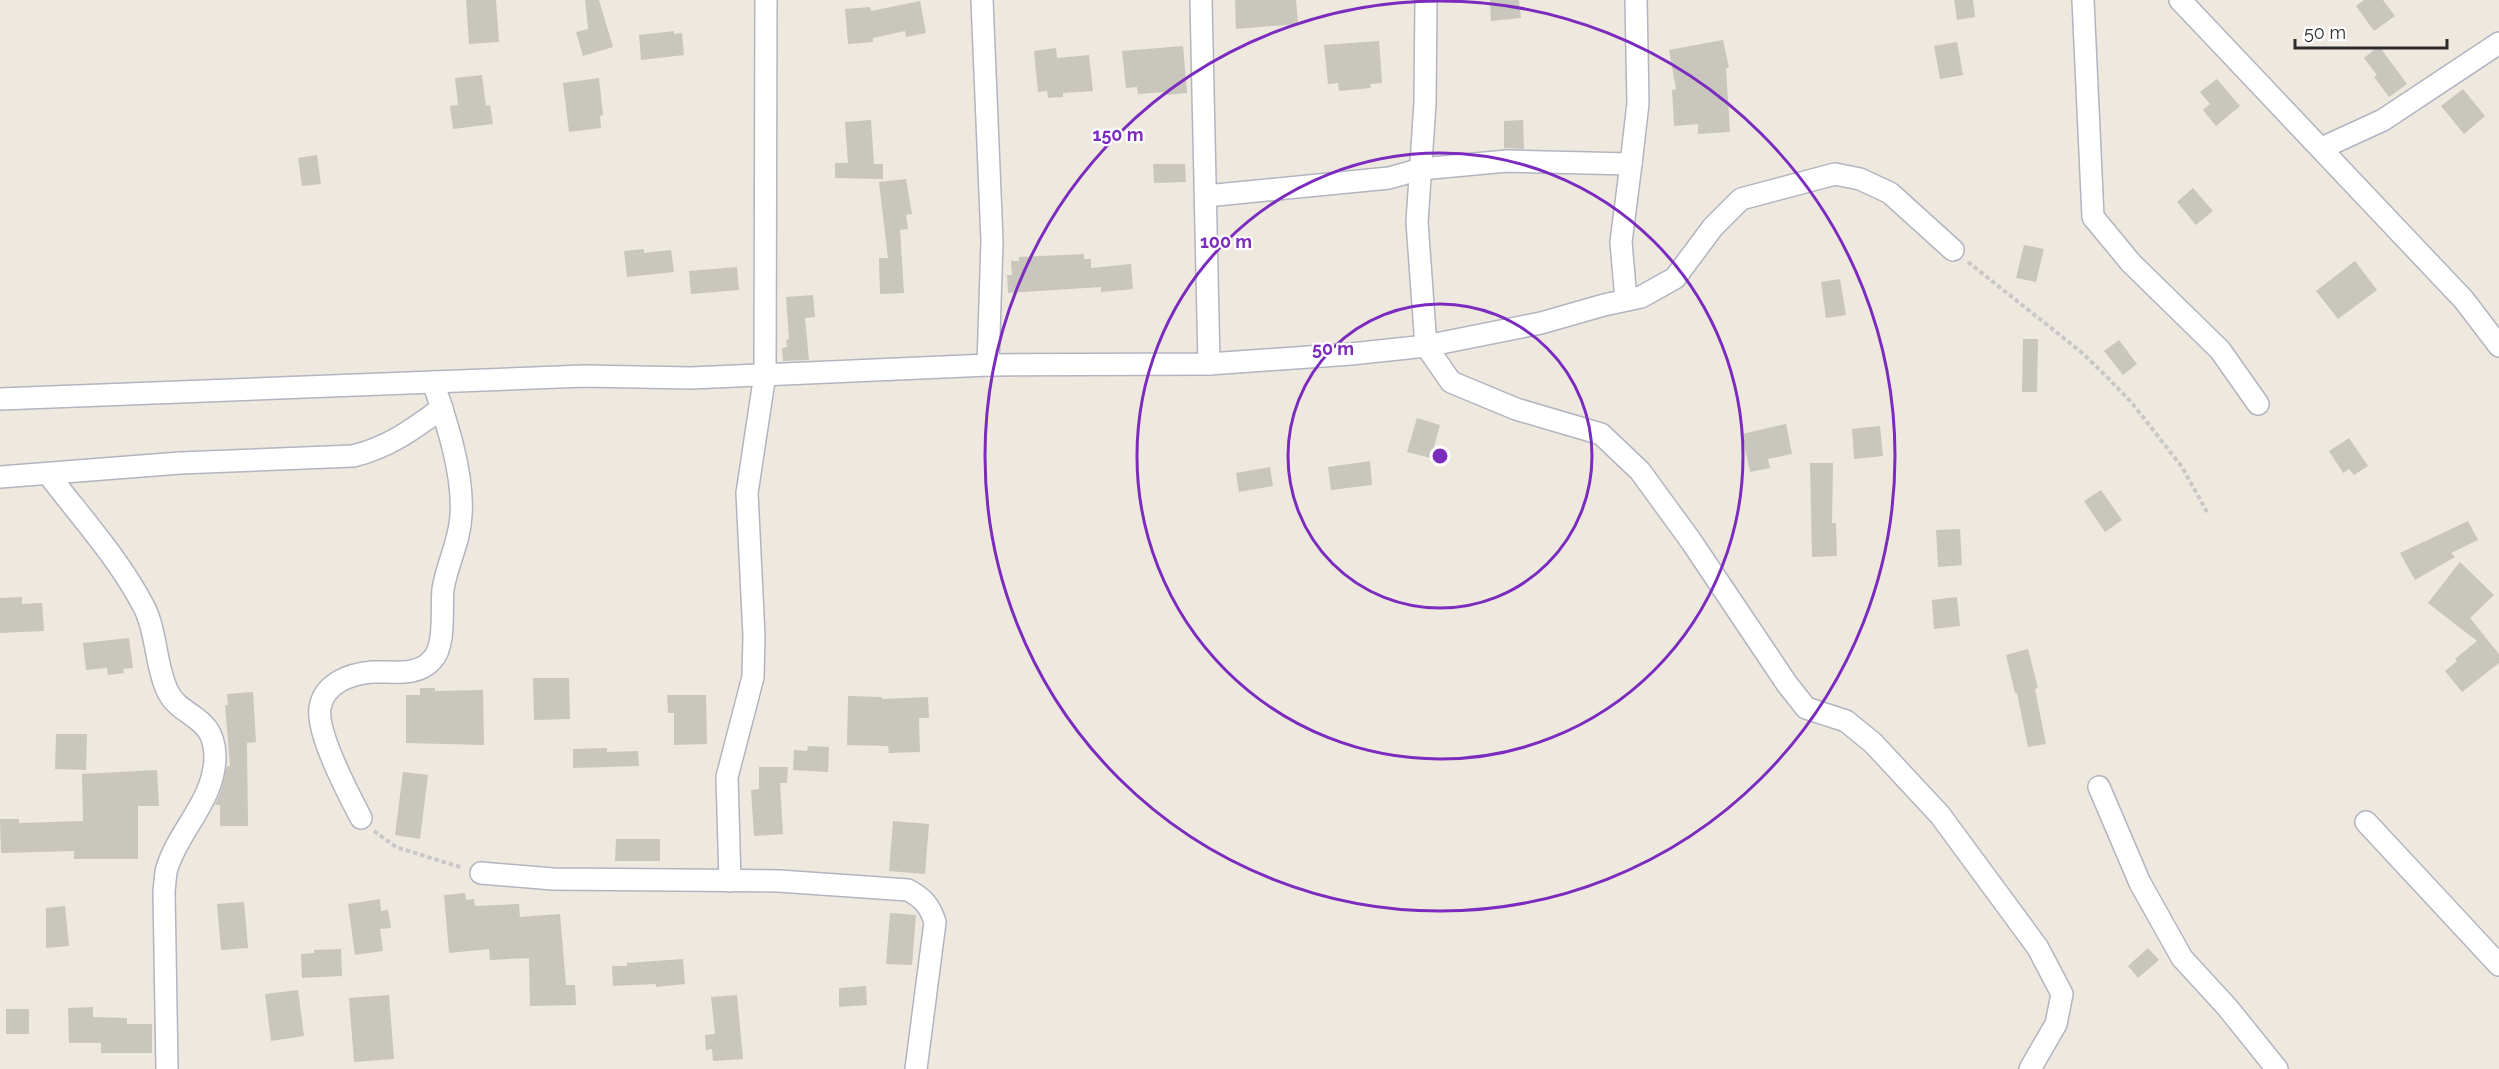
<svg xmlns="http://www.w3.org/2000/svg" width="2499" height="1069" viewBox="0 0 2499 1069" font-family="Raleway,sans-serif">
<rect width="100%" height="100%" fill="#eee8df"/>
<g fill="#c9c6bd">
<path d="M466,0H496L499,42L469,44Z"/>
<path d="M585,0H599L613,47L583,56L576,32L588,29Z"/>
<path d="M1235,0H1296L1298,24L1236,29Z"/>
<path d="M1490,0H1519L1521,18L1491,21Z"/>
<path d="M1954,0H1973L1975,17L1957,20Z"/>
<path d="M2364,0H2383L2395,16L2374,31L2356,6Z"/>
<path d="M920,1L926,33L906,37L905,31L873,38V42L848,44L845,9L870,7L871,11Z"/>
<path d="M674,31V34L682,33L684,55L641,60L639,35Z"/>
<path d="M1723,40L1729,68H1726L1730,132L1698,134V124L1674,126L1672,90L1676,89L1669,50Z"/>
<path d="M1379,41L1382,83L1370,84L1371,88L1339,91L1338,83L1328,84L1324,45Z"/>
<path d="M1957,42L1963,75L1940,79L1934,46Z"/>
<path d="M1183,46L1187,93L1165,95V92L1138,94L1137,87L1126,88L1122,51Z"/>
<path d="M2379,46L2407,84L2389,97L2374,77L2377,75L2364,58Z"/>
<path d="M1056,48L1057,58L1089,55L1093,91L1063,93V97L1048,98L1047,91L1038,92L1034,51Z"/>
<path d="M482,75L486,106L490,105L493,124L453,129L450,106L458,105L455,78Z"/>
<path d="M599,78L603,115L600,116L601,128L569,132L563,83Z"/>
<path d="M2217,79L2240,106L2216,126L2203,110L2210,104L2200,92Z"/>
<path d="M2463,89L2485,116L2464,134L2441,106Z"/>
<path d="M871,120L874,164H883V179L835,178V163H848L845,122Z"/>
<path d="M1523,120L1524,149L1504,148V121Z"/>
<path d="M317,155L321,184L302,186L298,158Z"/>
<path d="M1153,164H1185L1186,182L1154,183Z"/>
<path d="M906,179L912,214L906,215L908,229L900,230L904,293L880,294L879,258H888L879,182Z"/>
<path d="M2193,188L2213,211L2196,225L2177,202Z"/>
<path d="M2024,245L2044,249L2036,282L2016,278Z"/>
<path d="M644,249V253L671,250L674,272L627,277L624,251Z"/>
<path d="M1084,254V259H1091V268L1131,264L1133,289L1101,292V287L1008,293L1007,275H1012L1011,261H1019V257Z"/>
<path d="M2355,261L2377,290L2338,319L2316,291Z"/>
<path d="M737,267L739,290L691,294L689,271Z"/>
<path d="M1840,279L1846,315L1826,318L1821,282Z"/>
<path d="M813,295L815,317L805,318L809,360L783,361L782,348L787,347L786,340L789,339L786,297Z"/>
<path d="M2023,339H2038L2037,392H2022Z"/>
<path d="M2119,340L2137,364L2123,375L2104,351Z"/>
<path d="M1417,418L1440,425L1431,458L1407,452Z"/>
<path d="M1786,424L1792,454L1768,459L1770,468L1750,472L1742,434Z"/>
<path d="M1880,426L1883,456L1854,459L1852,429Z"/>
<path d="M2349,438L2368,466L2354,475L2349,469L2343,473L2329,451Z"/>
<path d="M1370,461L1372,485L1331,490L1328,467Z"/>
<path d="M1810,463H1833L1832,523H1836L1837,556L1812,557Z"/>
<path d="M1270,467L1273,486L1239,492L1236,473Z"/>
<path d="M2101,490L2122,520L2105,532L2084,501Z"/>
<path d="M2468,521L2478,540L2451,553L2455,557L2415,580L2400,553Z"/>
<path d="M1960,529L1962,565L1938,567L1936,530Z"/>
<path d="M2460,562L2494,595L2470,618L2499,654V663L2462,692L2445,671L2457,661L2455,659L2477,641L2428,603Z"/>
<path d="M22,597V604L42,603L44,631L0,633V598Z"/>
<path d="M1957,597L1960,626L1934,629L1932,600Z"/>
<path d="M129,638L133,668L123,669L124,673L108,675L107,668L86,670L83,643Z"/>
<path d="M2028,649L2038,688L2035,689L2046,744L2028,747L2017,693H2015L2006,655Z"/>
<path d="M533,678H569L570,719L534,720Z"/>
<path d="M420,688H435V691L483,690L484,745L406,743V695H420Z"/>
<path d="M253,692L256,742L247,743L248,826H220V805H215L221,790L227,766H230L225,705H228L227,694Z"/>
<path d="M667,695H706L707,744L674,745V713H668Z"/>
<path d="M848,696L882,697V699L928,697L929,718H919L920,752L889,753L888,746L847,745Z"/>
<path d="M56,734H87L86,770L55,769Z"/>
<path d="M808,746L829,747L828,772L793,770L794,750L807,751Z"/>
<path d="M607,748V752L638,751L639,766L573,768V749Z"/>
<path d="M759,767H788L787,783H780L783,834L754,836L751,790L759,789Z"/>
<path d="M157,770L159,806H138V859H74V851L1,853L0,819H19V823L83,821L82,774Z"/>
<path d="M403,772L428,775L420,839L395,835Z"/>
<path d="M893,821L929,824L925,874L889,871Z"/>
<path d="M616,839H660V861H615Z"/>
<path d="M465,893L466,900L474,899L475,906L519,904L520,917L560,914L566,985H575L576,1005L530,1006L529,958L490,960L489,949L449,953L444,895Z"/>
<path d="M380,899L381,911L388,910L391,928L380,929L383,951L355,955L348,904Z"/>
<path d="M244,902L248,948L221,950L217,904Z"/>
<path d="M65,906L69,946L46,948V908Z"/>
<path d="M890,913L916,915L912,965L886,964Z"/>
<path d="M2148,948L2159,960L2138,978L2128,966Z"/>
<path d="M341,949L342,976L302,978L301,954L314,953V950Z"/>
<path d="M683,959L685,984L656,987V984L613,986L612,966H627V963Z"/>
<path d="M866,986L867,1005L839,1007V988Z"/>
<path d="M298,990L304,1036L271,1041L265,994Z"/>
<path d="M389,995L394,1059L354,1062L349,998Z"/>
<path d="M737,995L743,1059L713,1061L712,1049L706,1050L705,1035L715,1034L711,997Z"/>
<path d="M93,1007V1017L127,1018V1024H152V1053H101V1043H69L68,1008Z"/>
<rect x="6" y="1009" width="23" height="25"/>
</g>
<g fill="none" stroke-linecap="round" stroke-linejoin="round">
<g stroke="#b2b5c0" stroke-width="24">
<g id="street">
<path d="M982,0L992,241L988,365"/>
<path d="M1201,0L1209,364"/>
<path d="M1426,0L1425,103L1417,222L1426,346L1451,382L1516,409L1601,434L1640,471L1691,541L1787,684L1806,708L1846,721L1873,743L1940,815L2038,948L2062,994L2056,1024L2030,1069"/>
<path d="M2083,0L2093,217L2131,263L2220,350L2258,404"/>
<path d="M2180,0L2464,300L2499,346"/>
<path d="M2322,148L2383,120L2499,43"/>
<path d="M1631,164L1638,103L1636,0"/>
<path d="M1206,196L1389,178L1421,169L1507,161L1631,164L1621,242L1626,300"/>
<path d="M0,399L584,376L691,378L988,365L1209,364L1351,354L1426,346L1541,323L1604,305L1641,297L1675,278L1713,227L1741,199L1835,174L1860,179L1890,193L1953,250"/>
<path d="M48,474C80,516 120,560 144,607C157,632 155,664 167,690C180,719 214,713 215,756C215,800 179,829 167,868C165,875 165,884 164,891L167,1069"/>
<path d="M0,477L180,463L353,456C389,447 412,430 442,408"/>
<path d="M2099,787L2140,883L2182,958L2227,1007L2277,1069"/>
<path d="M361,818C349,795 316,733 320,708C324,683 350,674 372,672C392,671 417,677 432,660C446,646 441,609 443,589C447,564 460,541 461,515C464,474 446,420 433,382"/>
<path d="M2366,822L2499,965"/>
<path d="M481,873L553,879L779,881L908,890C923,898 930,906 935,922L916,1069"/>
<path d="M730,881L727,777L753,677L754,636L747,493L765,374L766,0"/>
</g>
</g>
<g stroke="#c8c8c8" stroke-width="4" stroke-dasharray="4.5 3" stroke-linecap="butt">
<path d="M1968,262L2080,351L2104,374L2132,403L2182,467L2207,512"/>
<path d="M374,831L396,847L463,868"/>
</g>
<use href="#street" stroke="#fff" stroke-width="21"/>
</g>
<g fill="none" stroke="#7b2cbf" stroke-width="3">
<circle cx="1440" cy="456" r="152"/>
<circle cx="1440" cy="456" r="303"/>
<circle cx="1440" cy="456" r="455"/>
</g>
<circle cx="1440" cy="456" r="9" fill="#7b2cbf" stroke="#fff" stroke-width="3"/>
<g font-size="18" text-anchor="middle" font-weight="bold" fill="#7b2cbf" stroke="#fff" stroke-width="4.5" stroke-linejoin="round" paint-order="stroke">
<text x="1118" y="141">150 m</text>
<text x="1226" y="248">100 m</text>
<text x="1333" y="355">50 m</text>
</g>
<path d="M2295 39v9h152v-9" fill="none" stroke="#2c2c2c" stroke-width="3"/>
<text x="2304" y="39" font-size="18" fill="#2c2c2c" stroke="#ffffff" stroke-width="4.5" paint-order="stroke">50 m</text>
</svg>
